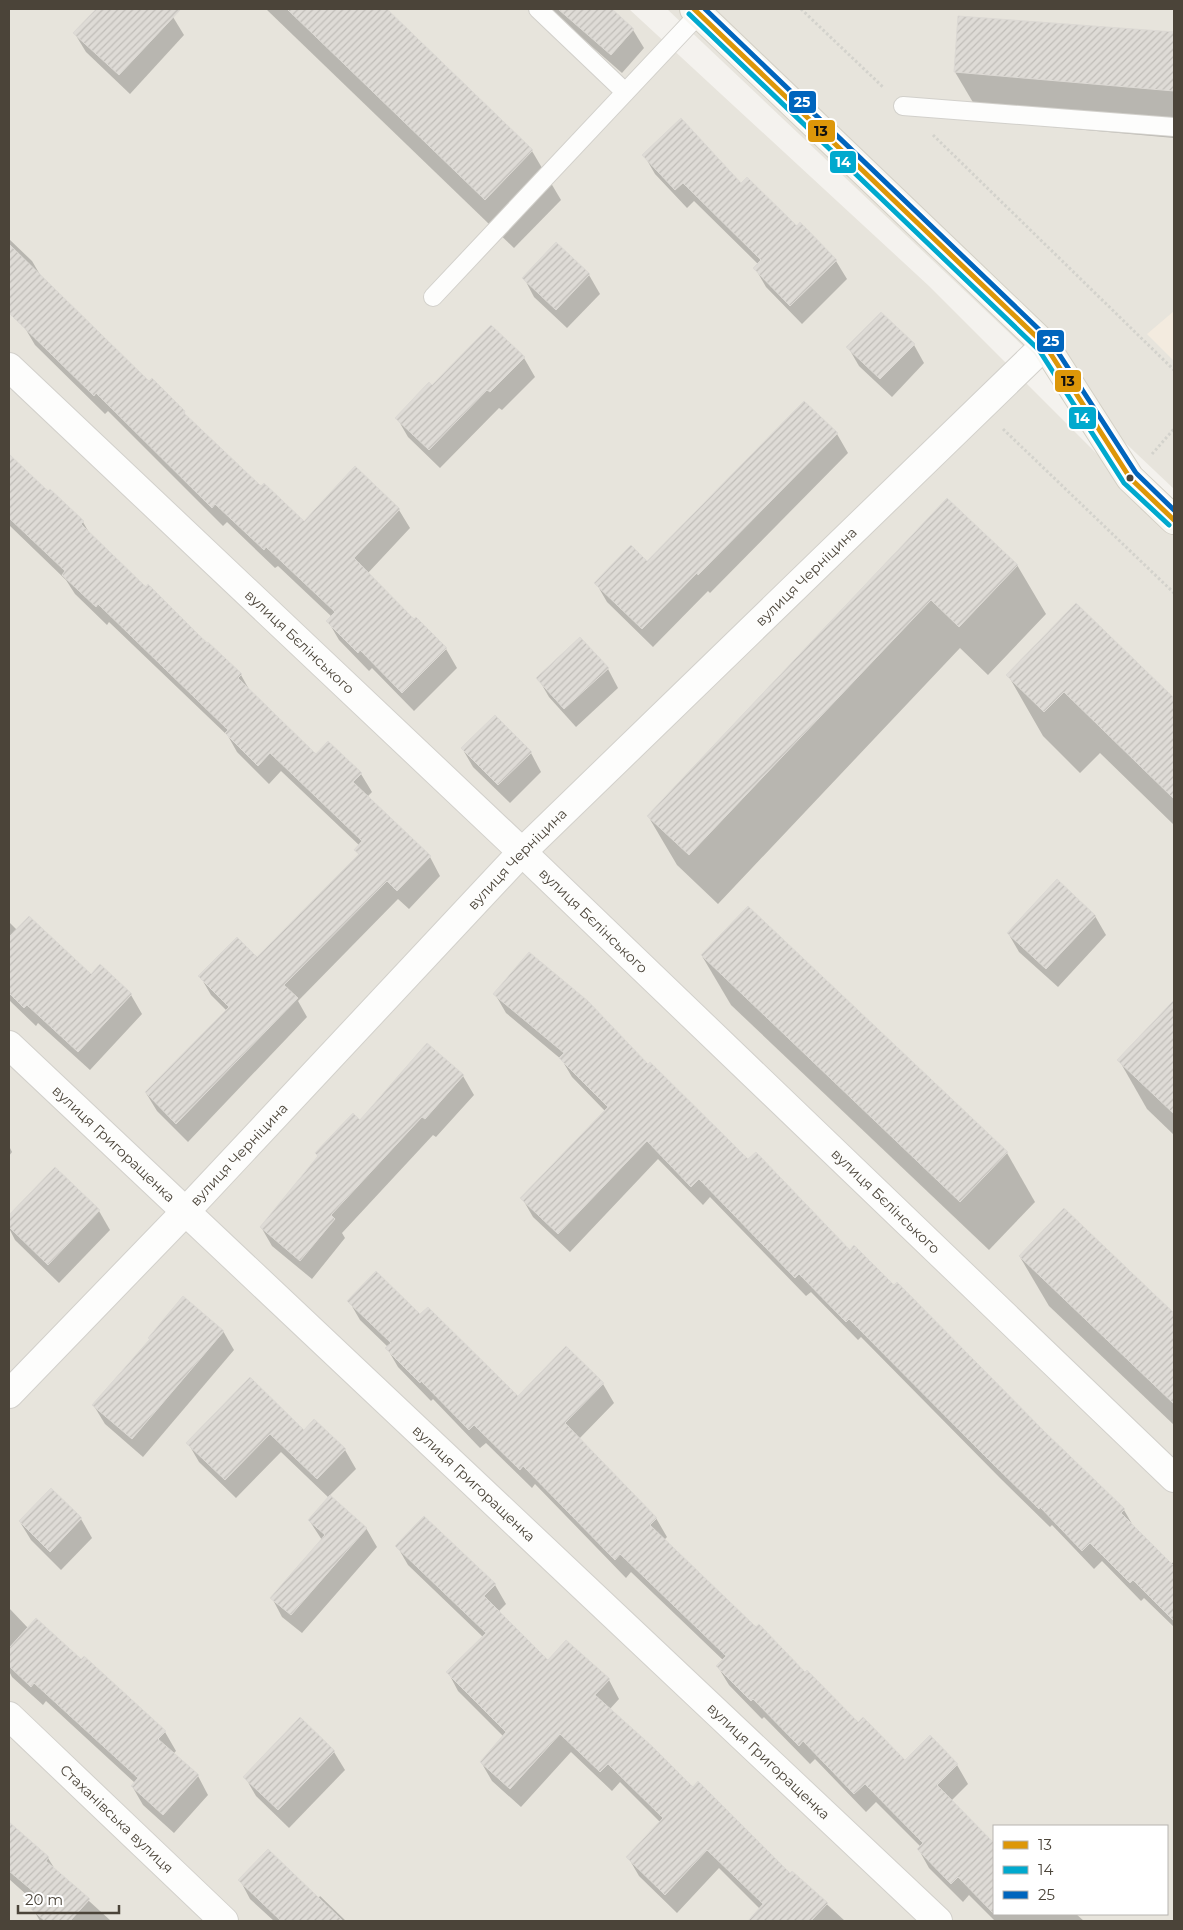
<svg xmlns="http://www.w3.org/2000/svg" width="1183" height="1930" viewBox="0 0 1183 1930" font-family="Montserrat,sans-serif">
<defs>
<pattern id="building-hatch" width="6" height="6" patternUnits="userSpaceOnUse" patternTransform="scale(1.25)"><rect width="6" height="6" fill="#dedbd6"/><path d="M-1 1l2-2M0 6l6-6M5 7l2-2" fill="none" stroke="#c0bdb8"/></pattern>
</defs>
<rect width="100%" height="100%" fill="#f4f2ee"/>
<g fill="#e7e4dc" fill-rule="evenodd">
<path d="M9,9H629L929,286L1174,531V1921H9ZM994,1826H1167V1914H994Z"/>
<path d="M667,9H1174V489Z"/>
</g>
<path fill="#f3ebdf" d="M1174,311V361L1147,334Z"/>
<g fill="#0003">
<path d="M98,9H165L173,17L184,35L130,94L86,52L75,34Z"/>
<path d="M266,9H385L532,151L561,200L514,248Z"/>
<path d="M549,9H610L633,30L644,48L622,73Z"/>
<path d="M959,17L1174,33V138L984,121L955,72Z"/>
<path d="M644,155L741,185L836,261L847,279L802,324L766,287L755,268L759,265L694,201L687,208L655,174Z"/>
<path d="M9,239L32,261L42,278L149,383L184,412L189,420L261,488L304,522L399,510L410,528L367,574L414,621L416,619L446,649L457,668L414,711L372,668L369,671L339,640L328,621L332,617L278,566L275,568L227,522L223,526L108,411L105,414L35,345L25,328L9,312Z"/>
<path d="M589,275L600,294L567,328L534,297L524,278Z"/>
<path d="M914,345L924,363L892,397L859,366L848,347Z"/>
<path d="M524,358L535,377L502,410L499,408L440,468L408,437L397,418L432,387Z"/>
<path d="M837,434L848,453L710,593L708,591L653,647L607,602L596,583L647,563Z"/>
<path d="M9,456L48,493L83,522L91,536L146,588L148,586L241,675L250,691L316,756L361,774L372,792L367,797L430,857L440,876L409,909L398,899L298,1001L307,1017L188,1142L157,1111L146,1093L227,1011L211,995L200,976L257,959L359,855L356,850L360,846L281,771L269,784L237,752L228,736L109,622L107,625L75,594L66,580L9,525Z"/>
<path d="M947,500L1017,565L1046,614L988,675L960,648L718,904L677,865L648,816Z"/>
<path d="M1076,604L1174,700V825L1100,753L1080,773L1043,736L1008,675Z"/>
<path d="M608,669L618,688L576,727L549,697L538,678Z"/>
<path d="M462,748L531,753L541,772L510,803L473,767Z"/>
<path d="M1095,916L1106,935L1058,987L1019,952L1008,933Z"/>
<path d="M9,922L17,930L91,976L131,995L142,1014L90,1070L38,1023L36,1026L9,1000Z"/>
<path d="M702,956L1007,1153L1035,1202L989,1250L731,1005Z"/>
<path d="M495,994L648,1066L748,1161L850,1252L1124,1510L1135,1529L1170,1564L1174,1562V1627L1144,1598L1141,1601L1102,1561L1094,1569L1052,1525L1050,1527L1000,1478L861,1337L858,1340L811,1292L806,1296L710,1197L703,1205L658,1159L570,1252L533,1217L522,1198L605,1111L572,1077L562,1060L506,1013Z"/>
<path d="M1168,1008L1174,1014V1135L1147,1109L1119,1060Z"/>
<path d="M463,1076L474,1095L436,1137L433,1135L342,1233L345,1238L312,1279L272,1246L261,1227L360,1122Z"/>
<path d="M9,1146L12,1152L9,1156Z"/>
<path d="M55,1169L99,1211L110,1230L59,1283L15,1240L9,1228V1217Z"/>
<path d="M1064,1210L1174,1314V1425L1049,1306L1020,1257Z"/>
<path d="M349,1301L420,1316L518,1397L566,1348L603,1384L614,1403L579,1439L656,1518L667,1537L664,1540L858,1724L905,1762L957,1765L968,1784L951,1801L994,1845V1914H1076L1084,1921H995L969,1895L963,1902L929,1868L919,1850L921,1847L876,1802L866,1812L815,1759L810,1764L764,1717L762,1719L729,1685L718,1667L724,1661L631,1572L626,1578L535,1484L532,1488L486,1443L480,1448L433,1399L431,1401L398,1367L387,1348L388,1347L360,1320Z"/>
<path d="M223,1331L234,1350L143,1457L105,1424L94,1406L151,1340Z"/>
<path d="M250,1379L304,1432L345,1450L356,1469L329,1496L366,1528L377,1547L302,1633L282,1617L272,1598L322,1540L309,1520L329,1498L281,1452L236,1498L199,1462L188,1443Z"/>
<path d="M51,1489L81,1519L92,1538L61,1570L31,1540L20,1522Z"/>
<path d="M397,1546L495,1585L506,1604L498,1612L548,1661L609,1680L619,1699L609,1710L693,1789L790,1875L819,1897L845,1921H759L755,1915L760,1909L719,1868L677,1913L639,1876L628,1857L661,1823L620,1782L612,1791L571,1752L521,1807L492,1781L481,1762L504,1737L458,1691L448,1672L483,1637L408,1565Z"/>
<path d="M9,1608L28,1628L81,1661L165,1732L176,1751L173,1754L198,1776L208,1795L174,1833L143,1805L132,1786L135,1783L46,1701L43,1705L12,1677L9,1671Z"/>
<path d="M334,1752L345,1770L289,1828L256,1796L245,1777Z"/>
<path d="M9,1821L11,1826L48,1858L56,1871L111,1921H40L33,1909L37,1904L9,1879Z"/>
<path d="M240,1880L318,1899L320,1896L346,1921H274L250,1899Z"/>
</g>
<g fill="url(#building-hatch)" stroke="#dcd9d4">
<path d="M96,9H181L119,75L73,33Z"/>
<path d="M287,9H387L533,150L485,200Z"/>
<path d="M558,9H612L634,29L611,55Z"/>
<path d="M958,16L1174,32V91L954,72Z"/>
<path d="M681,118L741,183L747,177L797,226L800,222L837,260L790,306L753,268L761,260L683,183L675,190L642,155Z"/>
<path d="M556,242L590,274L556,310L522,278Z"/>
<path d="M9,244L149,381L152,378L185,411L184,413L261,486L264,483L304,521L355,466L400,509L354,558L414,619L416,617L447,648L402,693L360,650L358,653L326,621L335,612L266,547L264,550L215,504L212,508L96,393L94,396L9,313Z"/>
<path d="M881,312L915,344L880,379L846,347Z"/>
<path d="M491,325L525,357L490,392L487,390L429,450L395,418L429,382L432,385Z"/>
<path d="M804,401L838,433L698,575L697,573L642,629L594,583L631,545L647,561Z"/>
<path d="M9,454L48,491L50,489L84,521L81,524L146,587L148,584L207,643L208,642L242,674L238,678L316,754L328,741L362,773L353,782L431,856L397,891L387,881L284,985L298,998L176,1124L145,1092L229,1007L198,976L237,937L257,957L359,854L354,850L362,841L270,753L258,766L225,733L228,730L98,604L96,607L62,575L65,571L9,518Z"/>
<path d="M947,498L1018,565L959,627L931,600L689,855L647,816Z"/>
<path d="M1076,603L1174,698V799L1064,692L1044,712L1006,675Z"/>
<path d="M580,637L609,668L564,709L536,678Z"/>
<path d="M495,715L532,752L498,785L461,748Z"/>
<path d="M1057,879L1096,916L1046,969L1007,933Z"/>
<path d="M748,906L1008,1152L960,1202L701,955Z"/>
<path d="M29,916L91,974L100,964L132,994L78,1052L27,1005L24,1008L9,993V937Z"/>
<path d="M529,952L588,1001L648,1064L650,1062L748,1159L756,1152L850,1250L854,1245L894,1285L897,1282L1046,1433L1125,1509L1121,1513L1174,1566V1621L1133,1580L1130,1583L1090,1543L1082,1551L1040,1507L1039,1509L988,1459L849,1319L846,1322L799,1274L795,1278L699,1179L691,1187L647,1141L558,1234L520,1198L608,1107L559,1058L564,1053L493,994Z"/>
<path d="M1174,1000V1114L1117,1060Z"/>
<path d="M427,1043L464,1075L425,1119L422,1117L331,1215L335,1219L300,1261L260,1227L318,1156L315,1153L353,1113L360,1120Z"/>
<path d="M55,1167L100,1210L48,1265L9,1227V1215Z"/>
<path d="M1064,1208L1174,1313V1404L1019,1256Z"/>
<path d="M376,1271L420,1314L428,1307L518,1396L566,1346L604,1383L565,1423L657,1518L650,1525L756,1627L759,1624L805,1672L807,1670L858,1722L863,1717L905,1760L930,1735L958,1764L937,1785L994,1843V1914L958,1877L951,1884L917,1849L923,1843L865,1784L854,1794L803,1741L799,1746L753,1699L751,1701L716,1666L726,1656L620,1554L615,1560L523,1466L520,1470L474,1425L469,1430L421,1381L420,1383L385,1348L391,1343L347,1301Z"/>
<path d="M183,1296L224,1331L132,1439L92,1405L150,1339L148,1338Z"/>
<path d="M250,1377L304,1430L314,1419L346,1449L317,1479L270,1434L225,1480L186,1443Z"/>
<path d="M51,1488L82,1518L50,1552L19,1521Z"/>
<path d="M330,1495L367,1528L291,1615L270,1598L325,1535L308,1520Z"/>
<path d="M424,1516L496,1584L484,1596L548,1660L566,1640L610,1679L595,1695L653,1747L693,1787L698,1781L790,1873L792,1871L828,1903L811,1921H748L763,1904L707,1850L665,1895L626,1857L663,1818L608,1764L600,1772L560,1734L510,1789L480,1762L506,1732L446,1672L486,1633L395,1546Z"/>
<path d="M36,1618L81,1659L84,1656L166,1731L158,1739L199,1775L163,1815L131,1786L138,1778L34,1683L31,1687L9,1666V1648Z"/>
<path d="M300,1717L335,1751L278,1810L243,1777Z"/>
<path d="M9,1822L49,1857L46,1861L90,1899L70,1921H45L31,1909L41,1898L9,1871Z"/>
<path d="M268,1849L343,1921H281L238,1880Z"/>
</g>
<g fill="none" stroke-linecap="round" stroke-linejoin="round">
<g stroke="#d2d0cb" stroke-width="20">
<g id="lane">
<path d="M538,9L625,92"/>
<path d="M903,106L1174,127"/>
<path d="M433,297L699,14"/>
</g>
</g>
<g stroke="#d2d0cb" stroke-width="30">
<g id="street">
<path id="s1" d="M9,367L522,852L1174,1478"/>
<path id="s2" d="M9,1045L938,1921"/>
<path id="s3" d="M9,1394L185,1212L522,852L1045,345"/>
<path id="s4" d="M9,1716L224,1921"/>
</g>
</g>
<g stroke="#d3cfc5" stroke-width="30">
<path id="secondary" d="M694,9L1045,345L1130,478L1174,520"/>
</g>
<g stroke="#d3d2cc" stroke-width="3" stroke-dasharray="2.5 2.5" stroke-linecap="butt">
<path d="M801,9L884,88"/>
<path d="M933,135L1174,370"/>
<path d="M1003,429L1174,593"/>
<path d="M1152,454L1174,429"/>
</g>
<use href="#lane" stroke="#fdfdfc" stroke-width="18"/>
<use href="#street" stroke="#fdfdfc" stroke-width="28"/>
<use href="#secondary" stroke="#f7f6f1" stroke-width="28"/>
<g stroke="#fff" stroke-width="9">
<path id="bus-1" d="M694,9L1045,345L1130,478L1174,520"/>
</g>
<g stroke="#fff" stroke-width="9">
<path id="bus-2" d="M689,14L1039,350L1124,483L1169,525"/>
</g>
<g stroke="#fff" stroke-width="9">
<path id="bus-3" d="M705,9L1050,340L1136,473L1174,510"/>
</g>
<use href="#bus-1" stroke="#dd9709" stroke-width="5"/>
<use href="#bus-2" stroke="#00a9ce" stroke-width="5"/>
<use href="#bus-3" stroke="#0065bd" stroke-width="5"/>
</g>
<circle fill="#4b4439" stroke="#fff" stroke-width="2" cx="1130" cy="478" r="4.5"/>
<g text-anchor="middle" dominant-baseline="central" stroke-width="4.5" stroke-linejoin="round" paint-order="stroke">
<g font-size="14" fill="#4b4439" stroke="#fff">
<text stroke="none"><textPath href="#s3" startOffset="1142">вулиця Черніцина</textPath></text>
<text stroke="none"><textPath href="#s1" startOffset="400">вулиця Бєлінського</textPath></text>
<text stroke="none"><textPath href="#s3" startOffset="738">вулиця Черніцина</textPath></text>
<text stroke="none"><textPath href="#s1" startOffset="805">вулиця Бєлінського</textPath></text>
<text stroke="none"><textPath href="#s2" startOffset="144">вулиця Григоращенка</textPath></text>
<text stroke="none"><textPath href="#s3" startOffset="332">вулиця Черніцина</textPath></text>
<text stroke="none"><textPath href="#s1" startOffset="1210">вулиця Бєлінського</textPath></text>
<text stroke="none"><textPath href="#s2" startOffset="639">вулиця Григоращенка</textPath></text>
<text stroke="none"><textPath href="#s2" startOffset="1044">вулиця Григоращенка</textPath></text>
<text stroke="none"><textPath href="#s4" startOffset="149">Стаханівська вулиця</textPath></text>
</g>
</g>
<g stroke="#fff" stroke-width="2">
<rect x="788" y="90" width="29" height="24" rx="5" fill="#0065bd"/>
<rect x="807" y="119" width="29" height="24" rx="5" fill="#dd9709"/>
<rect x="829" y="150" width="28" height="24" rx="5" fill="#00a9ce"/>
<rect x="1036" y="329" width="29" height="24" rx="5" fill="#0065bd"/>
<rect x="1054" y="369" width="28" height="24" rx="5" fill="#dd9709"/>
<rect x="1068" y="406" width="29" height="24" rx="5" fill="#00a9ce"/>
</g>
<g font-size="14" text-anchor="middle" font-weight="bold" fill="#fff">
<text x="802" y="107">25</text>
<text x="843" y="167">14</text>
<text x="1051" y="346">25</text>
<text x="1082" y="423">14</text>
</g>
<g font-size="14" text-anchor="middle" font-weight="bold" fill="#111">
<text x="821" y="136">13</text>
<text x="1068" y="386">13</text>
</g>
<rect width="1183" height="1930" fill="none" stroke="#4b4439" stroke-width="20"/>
<rect x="993" y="1825" width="175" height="90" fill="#ffffff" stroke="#b7b4b0"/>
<rect x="1003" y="1841" width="25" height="8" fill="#dd9709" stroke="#b7b4b0"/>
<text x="1038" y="1850" font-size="15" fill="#4b4439">13</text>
<rect x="1003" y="1866" width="25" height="8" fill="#00a9ce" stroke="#b7b4b0"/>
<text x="1038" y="1875" font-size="15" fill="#4b4439">14</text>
<rect x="1003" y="1891" width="25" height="8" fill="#0065bd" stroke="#b7b4b0"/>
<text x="1038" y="1900" font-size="15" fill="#4b4439">25</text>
<path d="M18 1905v8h101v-8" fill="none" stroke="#4b4439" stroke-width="2.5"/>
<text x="25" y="1905" font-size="15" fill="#4b4439" stroke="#ffffff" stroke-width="4" paint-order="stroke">20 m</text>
</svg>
